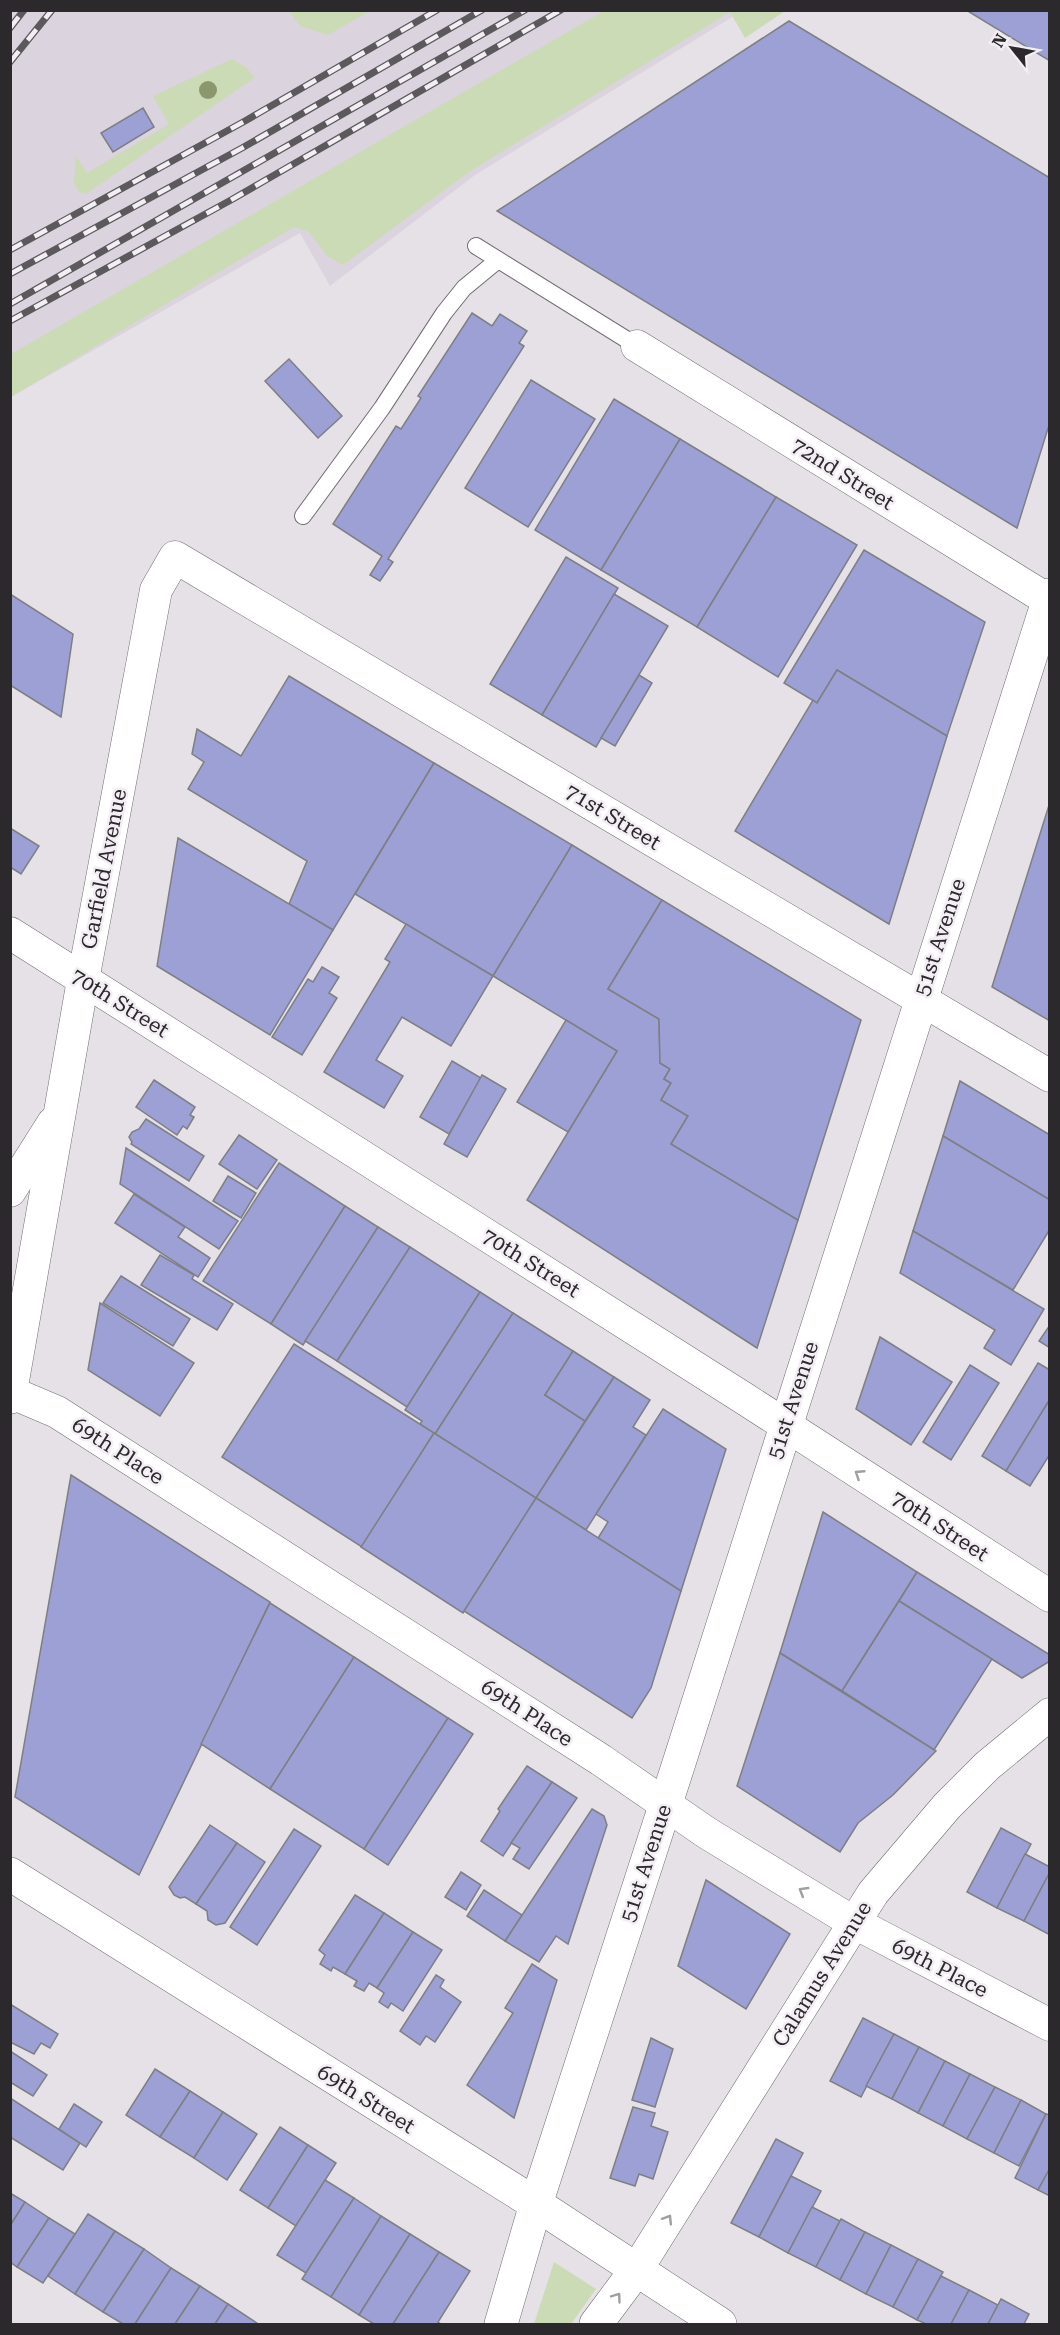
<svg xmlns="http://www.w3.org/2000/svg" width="1060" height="2335" viewBox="0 0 1060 2335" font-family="'Roboto Serif',serif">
<rect width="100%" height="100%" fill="#e6e1e7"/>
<path fill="#dbd3de" d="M11,11H742L475,175L330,286L300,233L11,397Z"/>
<g fill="#cbdbb6">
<path d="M289,11H370L328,35L300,26Z"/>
<path d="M604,11H785L745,38L730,12L469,172L343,265L327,256L309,232L294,227L11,397V354Z"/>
<path d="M232,59L247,68L254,78L86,194L79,192L74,183L76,156L87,173L169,124L153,96Z"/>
<path d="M554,2262L596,2289L571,2324H534Z"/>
</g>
<g fill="#9ca0d4" stroke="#7e7f85" stroke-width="1.5">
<path d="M966,10H1050V61Z"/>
<path d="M789,21L1050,178V422L1017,528L497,211Z"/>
<path d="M143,108L154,127L113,152L101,133Z"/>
<path d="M472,313L492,326L500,314L527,331L519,343L524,346L388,559L393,562L380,581L370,575L382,556L333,524L396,426L401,429L421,398L418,396Z"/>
<path d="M289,359L342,416L318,438L265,381Z"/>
<path d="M531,380L595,419L528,527L465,488Z"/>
<path d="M614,399L680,439L601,570L535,530Z"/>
<path d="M680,439L776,497L697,627L601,570Z"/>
<path d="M776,497L857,545L778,677L697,627Z"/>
<path d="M864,550L985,622L947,736L837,670L817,703L784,683Z"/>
<path d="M566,557L618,588L542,715L490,684Z"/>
<path d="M10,594L73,634L61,717L10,685Z"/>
<path d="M614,594L668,626L596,747L542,715Z"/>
<path d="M837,670L947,736L889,924L735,831L813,700L817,703Z"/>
<path d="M639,675L652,683L615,746L601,738Z"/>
<path d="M289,676L434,763L333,930L289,904L307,861L188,789L204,762L192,754L197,729L241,756Z"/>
<path d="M434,763L572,845L493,976L355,894Z"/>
<path d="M1050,802V1021L992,987Z"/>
<path d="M10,828L39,846L21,874L10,867Z"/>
<path d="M178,838L333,930L270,1035L157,966Z"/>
<path d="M572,845L662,900L608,989L659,1019L660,1063L670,1069L664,1079L671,1083L661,1100L688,1116L671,1144L798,1220L757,1348L527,1200L617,1051L493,976Z"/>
<path d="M662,900L861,1020L798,1220L671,1144L688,1116L661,1100L671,1083L664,1079L670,1069L660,1063L659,1019L608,989Z"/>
<path d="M406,924L493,976L451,1046L402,1017L376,1060L403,1076L384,1108L324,1072L390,962L385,959Z"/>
<path d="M322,967L339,977L329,993L337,998L302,1055L272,1037L308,979L313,982Z"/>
<path d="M566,1020L617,1051L568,1132L517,1102Z"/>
<path d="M452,1061L481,1078L449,1134L420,1117Z"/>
<path d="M482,1075L506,1089L467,1157L444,1144Z"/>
<path d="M154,1080L195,1107L190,1115L194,1117L187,1129L183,1126L177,1135L136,1107Z"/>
<path d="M960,1081L1050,1135V1200L943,1136Z"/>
<path d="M146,1119L204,1156L189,1181L131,1144L132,1142L129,1137L132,1132L139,1129Z"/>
<path d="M239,1135L277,1160L257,1189L219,1164Z"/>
<path d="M943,1136L1050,1200V1229L1013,1290L913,1231Z"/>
<path d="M126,1148L238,1221L219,1249L120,1184Z"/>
<path d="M279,1163L345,1206L271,1324L203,1281Z"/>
<path d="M228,1176L256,1193L241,1218L213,1201Z"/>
<path d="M134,1194L185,1227L178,1237L210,1258L198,1277L115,1223Z"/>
<path d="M345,1206L378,1227L303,1345L271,1324Z"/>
<path d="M378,1227L410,1247L337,1361L305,1341Z"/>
<path d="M913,1231L1044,1309L1011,1365L984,1348L995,1330L900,1273Z"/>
<path d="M410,1247L480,1292L407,1407L337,1361Z"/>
<path d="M160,1255L194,1275L192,1279L233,1304L217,1330L141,1285Z"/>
<path d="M121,1276L190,1319L173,1346L103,1303Z"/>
<path d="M480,1292L513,1313L435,1434L420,1424L422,1421L405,1410Z"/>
<path d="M100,1303L194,1363L160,1416L88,1370Z"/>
<path d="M513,1313L573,1351L545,1395L585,1421L536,1498L435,1434Z"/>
<path d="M1050,1325V1348L1039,1341Z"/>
<path d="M880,1337L952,1382L911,1445L856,1409Z"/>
<path d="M294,1344L434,1433L362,1547L222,1457Z"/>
<path d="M573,1351L614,1377L585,1421L545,1395Z"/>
<path d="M1038,1363L1050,1370V1399L1006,1471L982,1456Z"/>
<path d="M970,1365L999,1383L951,1460L923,1442Z"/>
<path d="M614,1377L650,1400L633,1427L646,1435L586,1530L536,1498Z"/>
<path d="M1050,1399V1454L1030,1486L1006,1471Z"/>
<path d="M663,1409L726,1449L681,1591L598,1538L608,1522L596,1514Z"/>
<path d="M434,1433L536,1498L463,1613L361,1547Z"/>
<path d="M71,1475L270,1602L139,1875L15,1797Z"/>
<path d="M536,1498L681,1591L651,1688L632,1718L464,1611Z"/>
<path d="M823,1512L917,1572L842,1691L780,1653Z"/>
<path d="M917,1572L1050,1655V1661L1022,1678L899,1601Z"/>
<path d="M899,1601L992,1659L934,1750L842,1691Z"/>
<path d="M270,1603L354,1657L270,1789L201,1744Z"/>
<path d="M780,1653L936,1751L893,1795L858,1823L840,1852L737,1786Z"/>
<path d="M354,1657L448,1718L364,1849L270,1789Z"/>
<path d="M448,1718L473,1734L388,1865L364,1849Z"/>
<path d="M527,1766L552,1782L503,1856L481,1841L500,1811L498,1809Z"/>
<path d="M552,1782L577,1798L529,1869L513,1859L520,1848L511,1843Z"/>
<path d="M592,1809L604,1816L607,1825L568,1944L556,1936L539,1962L505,1941Z"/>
<path d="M210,1825L237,1843L196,1904L185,1897L180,1898L174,1895L169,1887Z"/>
<path d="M1001,1828L1031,1844L997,1908L967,1892Z"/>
<path d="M294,1829L321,1846L257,1945L230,1927Z"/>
<path d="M237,1843L265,1862L225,1923L216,1925L208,1920L207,1911L196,1904Z"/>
<path d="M1025,1854L1050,1867V1872L1024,1921L997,1908Z"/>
<path d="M461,1872L481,1885L466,1910L445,1897Z"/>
<path d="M1050,1872V1935L1024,1921Z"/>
<path d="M706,1880L790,1934L746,2009L678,1966Z"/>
<path d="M484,1890L522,1915L505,1941L467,1916Z"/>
<path d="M355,1895L384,1913L345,1974L333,1967L331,1971L320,1964L325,1955L319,1950Z"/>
<path d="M384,1913L413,1932L377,1988L369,1983L364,1991L354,1986L357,1981L345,1974Z"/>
<path d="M413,1932L442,1950L403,2011L391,2003L388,2008L379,2002L384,1993L377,1988Z"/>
<path d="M532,1964L557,1980L514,2118L467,2085L513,2013L505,2008Z"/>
<path d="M436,1975L444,1980L440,1987L461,2002L435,2042L426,2036L420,2045L400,2031Z"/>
<path d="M10,2004L58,2034L50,2048L41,2043L34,2054L10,2042Z"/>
<path d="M863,2018L894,2034L861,2097L830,2081Z"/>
<path d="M894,2034L919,2047L892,2099L866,2086Z"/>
<path d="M651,2038L673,2049L655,2107L632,2100Z"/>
<path d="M919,2047L945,2061L918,2113L892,2099Z"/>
<path d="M10,2051L47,2075L33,2096L10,2082Z"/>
<path d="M945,2061L970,2074L943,2126L918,2113Z"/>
<path d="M155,2069L190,2091L160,2137L126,2115Z"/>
<path d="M970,2074L995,2087L967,2139L943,2126Z"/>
<path d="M995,2087L1021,2100L994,2153L967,2139Z"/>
<path d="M190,2091L223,2112L194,2158L160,2137Z"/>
<path d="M10,2098L80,2143L63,2170L10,2137Z"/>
<path d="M1021,2100L1046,2114L1019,2166L994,2153Z"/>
<path d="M74,2104L102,2122L86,2147L59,2129Z"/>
<path d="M633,2107L655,2113L651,2126L668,2132L653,2179L639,2174L635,2186L610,2178Z"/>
<path d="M223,2112L257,2134L227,2180L194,2158Z"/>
<path d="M1046,2114L1050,2115V2168L1038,2190L1015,2178Z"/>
<path d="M280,2127L308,2145L268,2208L240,2190Z"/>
<path d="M776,2139L803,2153L759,2237L731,2223Z"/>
<path d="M308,2145L336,2163L296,2226L268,2208Z"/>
<path d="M1050,2168V2196L1038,2190Z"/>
<path d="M791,2176L821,2191L788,2253L759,2237Z"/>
<path d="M325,2180L354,2198L306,2273L277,2255Z"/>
<path d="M10,2193L25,2202L10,2226Z"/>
<path d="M354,2198L381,2216L331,2297L302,2279Z"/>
<path d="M25,2202L49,2218L17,2267L10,2262V2226Z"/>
<path d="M812,2207L840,2221L816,2267L788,2253Z"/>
<path d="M88,2214L115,2231L75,2294L48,2276Z"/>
<path d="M381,2216L410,2234L359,2315L331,2297Z"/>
<path d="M49,2218L75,2234L43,2283L17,2267Z"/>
<path d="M841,2219L865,2232L840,2280L816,2267Z"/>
<path d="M115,2231L144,2249L103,2312L75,2294Z"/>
<path d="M865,2232L891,2245L866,2294L840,2280Z"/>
<path d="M410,2234L439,2252L393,2324H374L359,2315Z"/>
<path d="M891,2245L918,2259L893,2307L866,2294Z"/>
<path d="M144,2249L171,2268L135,2324H123L103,2312Z"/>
<path d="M439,2252L470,2271L438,2322L441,2324H393Z"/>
<path d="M918,2259L943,2272L917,2320L893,2307Z"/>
<path d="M171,2268L200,2286L175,2324H135Z"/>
<path d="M941,2276L969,2290L951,2324H926L917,2320Z"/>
<path d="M200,2286L228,2304L215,2324H175Z"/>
<path d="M969,2290L998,2305L988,2324H951Z"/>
<path d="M1001,2299L1029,2314L1024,2324H988Z"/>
<path d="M228,2304L257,2323L256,2324H215Z"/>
</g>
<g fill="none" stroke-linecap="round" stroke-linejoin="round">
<g stroke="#726e73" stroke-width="18">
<g id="lane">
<path d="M476,246L637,346"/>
<path d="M303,516L382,408L444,313L464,288L498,260"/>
</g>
</g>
<g stroke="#726e73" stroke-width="33">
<g id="street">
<path d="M637,346L1050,601"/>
<path d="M10,933L745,1399L1050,1596"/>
<path d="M10,1191L53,1123"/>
<path d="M10,1392L57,1412L601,1760L707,1833L853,1922L1050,2025"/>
<path d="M10,1398L83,980L156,590L175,557L1050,1076"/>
<path d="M637,2269L873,1893L947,1806L987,1766L1050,1714"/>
</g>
</g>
<g stroke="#726e73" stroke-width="34">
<g id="secondary">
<path d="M10,1874L536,2204L720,2324"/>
<path d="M501,2324L536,2204L679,1763L1050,595"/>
<path d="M596,2324L637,2269"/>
</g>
</g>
<use href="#lane" stroke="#fff" stroke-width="16"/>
<use href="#street" stroke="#fff" stroke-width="32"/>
<use href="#secondary" stroke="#fff" stroke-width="33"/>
<g stroke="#5c595c" stroke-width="7">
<g id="rail">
<path d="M10,28L24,10"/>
<path d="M10,62L52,10"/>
<path d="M10,250L245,121L437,10"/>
<path d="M10,274L242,148L482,10"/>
<path d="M10,304L525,10"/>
<path d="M10,321L231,200L561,10"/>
</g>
</g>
<use href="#rail" stroke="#f3eef4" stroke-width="4.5" stroke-dasharray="14" stroke-linecap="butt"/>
</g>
<circle fill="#8c976d" cx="208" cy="90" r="9"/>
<defs><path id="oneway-chevron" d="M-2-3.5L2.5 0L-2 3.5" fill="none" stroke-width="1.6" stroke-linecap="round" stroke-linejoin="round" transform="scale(1.5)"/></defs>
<g stroke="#a09fa0">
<use href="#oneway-chevron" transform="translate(859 1474) rotate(-147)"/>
<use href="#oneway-chevron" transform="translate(803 1891) rotate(-149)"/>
<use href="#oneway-chevron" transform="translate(668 2219) rotate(-58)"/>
<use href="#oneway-chevron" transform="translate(617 2297) rotate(-54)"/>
</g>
<g text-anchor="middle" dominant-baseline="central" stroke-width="5" stroke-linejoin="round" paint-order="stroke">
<g font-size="21" fill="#2b292b" stroke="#f3eef4">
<text transform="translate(843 474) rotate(32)">72nd Street</text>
<text transform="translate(613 817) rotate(31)">71st Street</text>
<text transform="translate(104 869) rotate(-79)">Garfield Avenue</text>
<text transform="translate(940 937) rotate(-72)">51st Avenue</text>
<text transform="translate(120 1003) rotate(32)">70th Street</text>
<text transform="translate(531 1263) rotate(32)">70th Street</text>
<text transform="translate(793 1400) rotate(-72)">51st Avenue</text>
<text transform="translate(118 1451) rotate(33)">69th Place</text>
<text transform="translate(940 1526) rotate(33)">70th Street</text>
<text transform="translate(527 1713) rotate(33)">69th Place</text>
<text transform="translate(646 1863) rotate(-72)">51st Avenue</text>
<text transform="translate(940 1968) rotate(27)">69th Place</text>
<text transform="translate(822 1974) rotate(-58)">Calamus Avenue</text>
<text transform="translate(366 2099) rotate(32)">69th Street</text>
</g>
</g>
<rect width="1060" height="2335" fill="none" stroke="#2b292b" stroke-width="24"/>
<g transform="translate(1012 48) rotate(301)" stroke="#f3eef4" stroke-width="4.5" paint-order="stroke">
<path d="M0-4.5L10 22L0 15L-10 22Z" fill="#2b292b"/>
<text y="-9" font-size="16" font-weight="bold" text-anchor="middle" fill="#2b292b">N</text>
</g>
</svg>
